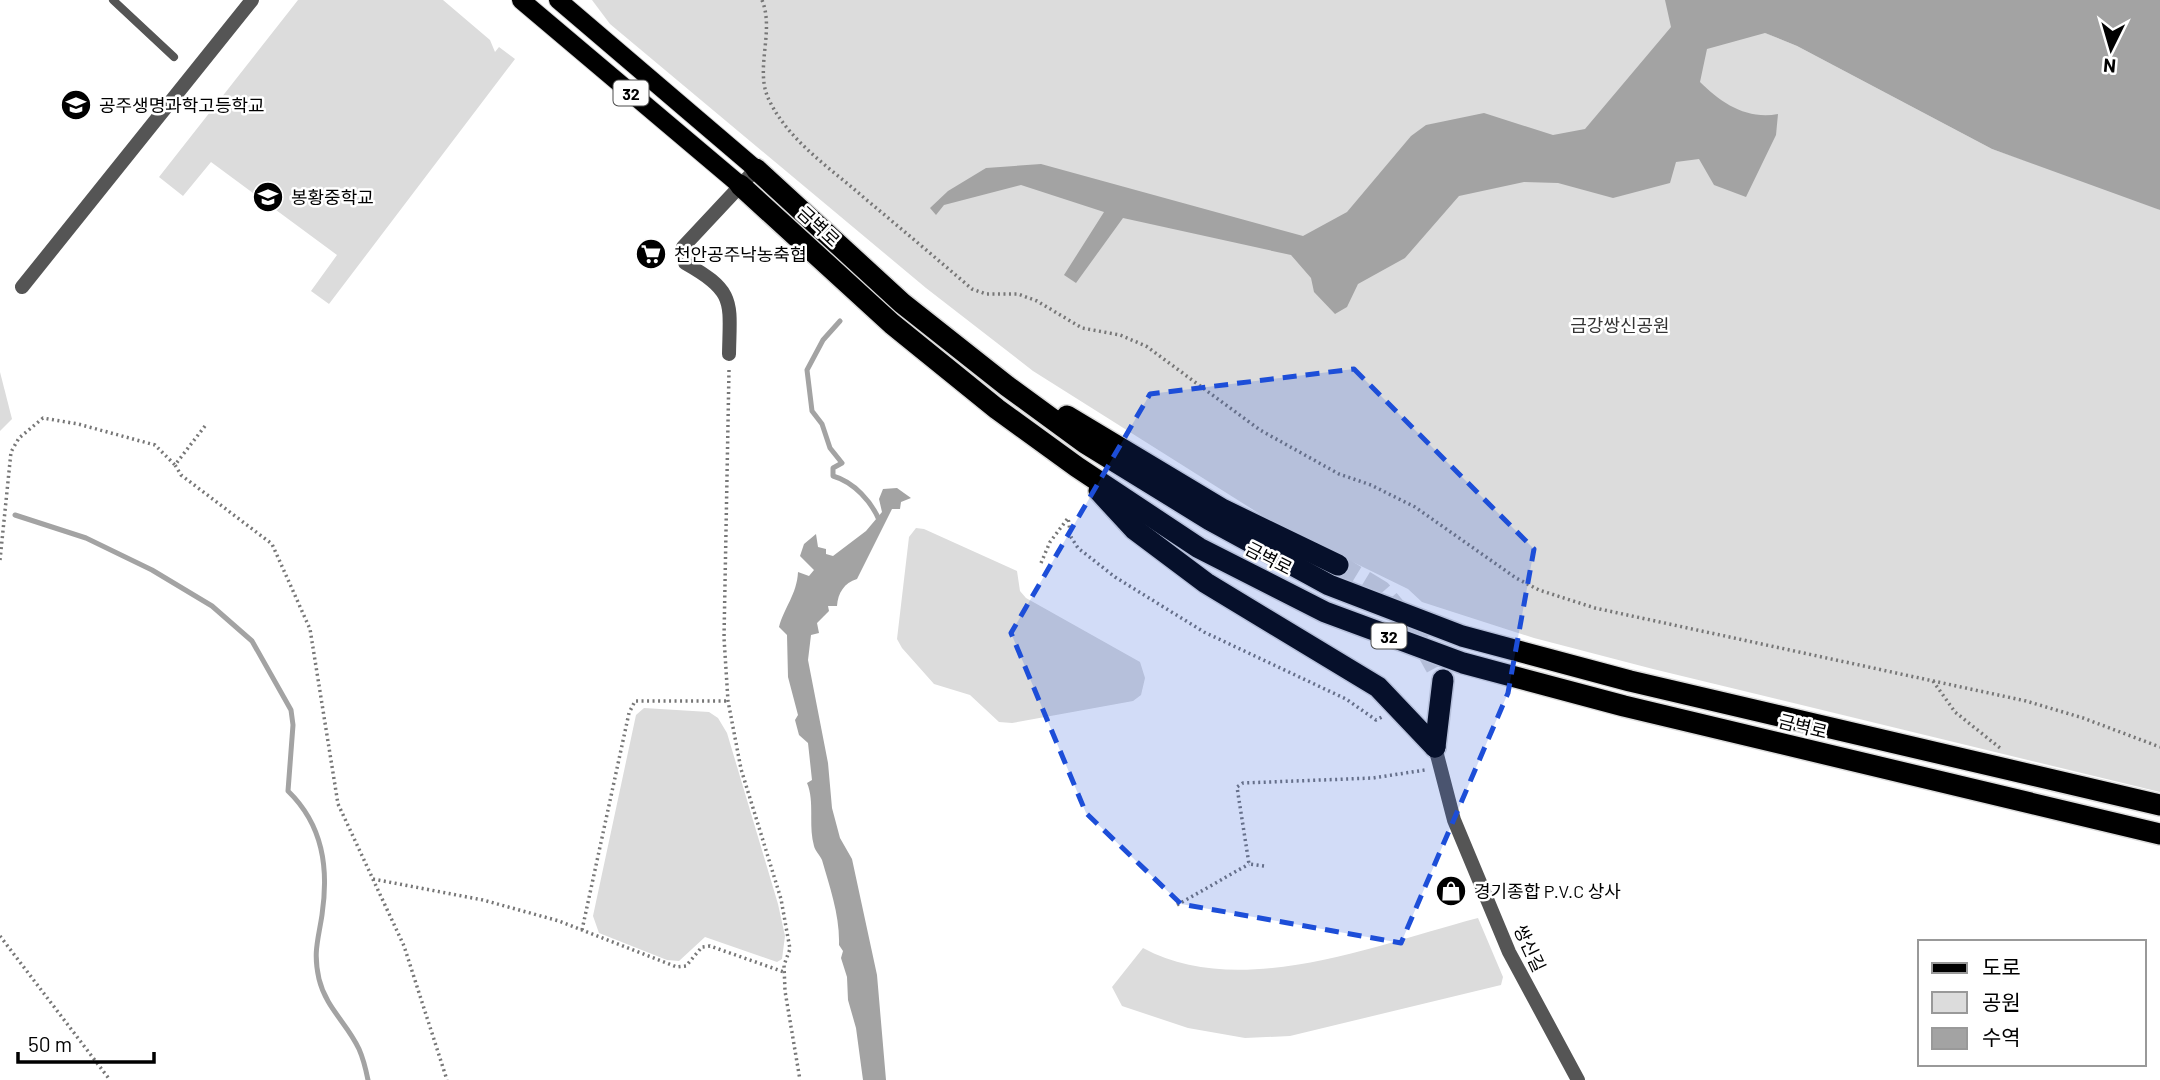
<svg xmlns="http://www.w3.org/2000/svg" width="2160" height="1080" viewBox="0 0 2160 1080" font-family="Barlow,'Noto Sans KR',sans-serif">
<rect width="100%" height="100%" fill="#fff"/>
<g fill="#dcdcdc">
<path d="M298,0H443L490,40L495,52L499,47L515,59L329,304L311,291L337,255L211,162L183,196L159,177Z"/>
<path d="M592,0H1686L1797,46L1992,149L2145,202L2160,210V792L1653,669L1534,638L1422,602L1408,589L1279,526L1033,371L926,288L610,24Z"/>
<path d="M0,372L12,419L0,431Z"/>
<path d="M916,528L924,529L1017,571L1020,591L1026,598L1140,662L1145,678L1141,695L1133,701L1012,723L999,722L970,695L934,684L902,648L897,639L909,537Z"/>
<path d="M644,708L709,712L718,718L727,733L778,904L785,936L782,959L777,962L705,937L679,961L667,960L599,933L593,916L636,715Z"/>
<path d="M1478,918L1503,977L1501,985L1290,1036L1245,1038L1188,1028L1122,1006L1112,987L1143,948C1240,1001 1378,944 1478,918Z"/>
</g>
<g fill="#a3a3a3">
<path d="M1665,0H2160V210L1992,149L1797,46L1765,33L1707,49L1700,82C1721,103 1747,120 1778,114L1776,135L1746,197L1714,185L1699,159L1676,162L1670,183L1613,198L1558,183L1524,182L1459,196L1405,258L1358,284L1347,307L1335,314L1314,292L1311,278L1291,255L1123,218L1076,283L1064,275L1104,212L1021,185L944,205L936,215L930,208L948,191L986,168L1041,164L1303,236L1347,212L1411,136L1426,125L1484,113L1553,135L1585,129L1671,27Z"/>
<path d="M897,488L911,498L901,502L900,509H892L857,579C844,583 838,593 837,606H828L829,611L817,623L819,633L811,635L808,660L828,763L832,808L840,838L852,859L877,975L886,1080H863L856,1028L848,1000L847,977L841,958L843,951L839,945C840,916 830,888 822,860C820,855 815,851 814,846C808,825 815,802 807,783L812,780L808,743L799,735L795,720L798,715L788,677L787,635L779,627C784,608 797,594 798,572L809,576L814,570L800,556L804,544L816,534L818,547L826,549V554L833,556L866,531L882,512L879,499L883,489Z"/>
</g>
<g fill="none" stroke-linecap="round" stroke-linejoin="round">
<g stroke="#a3a3a3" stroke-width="5">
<path d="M840,321L823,340L807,370L812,411L822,424L830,448L842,463L833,468V476C854,482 872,502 880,522"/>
<path d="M15,515L86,538L152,570L212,606L252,641L291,710L293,725L288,791C323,825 329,868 322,915C318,941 313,952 319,979C326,1008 347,1023 359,1049C363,1058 366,1070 368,1080"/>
</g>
<path stroke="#d9d9d9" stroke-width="21" stroke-dasharray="21 10" stroke-linecap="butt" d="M1338,565L1381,591L1417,633L1443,680"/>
<g stroke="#dbdbdb" stroke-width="20">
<g id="primary">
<path d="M521,0L740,185"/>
<path d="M558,0L756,169"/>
</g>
</g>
<g stroke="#dbdbdb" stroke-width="24">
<g id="highway">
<path d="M756,169L902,303L1007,386L1085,443L1210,520L1329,585L1462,636L1630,681L2160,805"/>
<path d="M740,185L892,324L997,409L1077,467L1199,548L1325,612L1463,663L1624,706L2160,834"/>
<path d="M1067,416L1222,509L1338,565"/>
<path d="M1099,491L1134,529L1206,583L1378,687L1435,747"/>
<path d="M1435,747L1443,680"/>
</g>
</g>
<g stroke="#777" stroke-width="3.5" stroke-dasharray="2 3.5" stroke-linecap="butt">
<path d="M762,0C775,32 754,69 769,100C789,141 829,167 862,196C899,227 936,258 972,289L986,294H1018L1037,301L1082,328L1120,335L1146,346L1260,430L1339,474L1371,485L1415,507L1516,578L1539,590L1595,608L2026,701L2083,718L2160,747"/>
<path d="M729,370L724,638L728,701L741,769L781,899L790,949L784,965L785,991L800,1080"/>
<path d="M205,426L175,465L181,475L272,544L310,629L338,804L404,946L447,1080"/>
<path d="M0,560L11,452L19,438L43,418L78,424L155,445L175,465"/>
<path d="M1041,563L1050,542L1068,518L1071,537L1078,548L1115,577L1204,632L1346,699L1376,720L1382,717"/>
<path d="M1933,681L1955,712L2000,748"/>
<path d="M1264,866L1249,864L1237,787L1243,783L1373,778L1425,770"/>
<path d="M373,879L483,900L559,921L677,967L686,966L702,947L710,946L784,972"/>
<path d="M1177,905L1249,864"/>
<path d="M582,930L629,713L635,701H728"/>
<path d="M0,936L110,1080"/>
</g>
<path stroke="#555" stroke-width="8" d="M113,0L174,57"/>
<g stroke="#555" stroke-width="14">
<path d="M22,287L252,0"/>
<path d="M729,354C730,301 736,292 685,263L683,247L756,169"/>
<path d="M1435,747L1454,820L1509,952L1578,1080"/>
</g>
<use href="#primary" stroke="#000" stroke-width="18"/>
<use href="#highway" stroke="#000" stroke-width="21"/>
</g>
<path fill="#1d4ed8" fill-opacity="0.2" stroke="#1d4ed8" stroke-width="5" stroke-dasharray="14 9" stroke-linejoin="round" d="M1354,369L1534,549L1508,693L1401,943L1181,904L1086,813L1011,633L1150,394Z"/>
<defs>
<g id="school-disc" transform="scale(1.575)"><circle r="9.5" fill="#000" stroke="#fff"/><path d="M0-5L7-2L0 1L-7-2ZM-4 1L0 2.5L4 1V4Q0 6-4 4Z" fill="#fff"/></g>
<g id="supermarket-disc" transform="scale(1.575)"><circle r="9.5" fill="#000" stroke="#fff"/><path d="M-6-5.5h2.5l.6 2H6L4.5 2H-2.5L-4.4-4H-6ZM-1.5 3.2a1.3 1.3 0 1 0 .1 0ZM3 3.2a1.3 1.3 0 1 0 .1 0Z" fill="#fff"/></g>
<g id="shop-disc" transform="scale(1.575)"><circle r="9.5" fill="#000" stroke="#fff"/><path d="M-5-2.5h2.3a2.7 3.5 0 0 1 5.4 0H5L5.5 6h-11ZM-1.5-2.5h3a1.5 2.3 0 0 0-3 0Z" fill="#fff"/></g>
</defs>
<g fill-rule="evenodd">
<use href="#school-disc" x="76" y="105"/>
<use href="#school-disc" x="268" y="197"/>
<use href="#supermarket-disc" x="651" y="254"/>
<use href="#shop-disc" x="1451" y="891"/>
</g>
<g text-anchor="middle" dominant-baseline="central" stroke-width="5" stroke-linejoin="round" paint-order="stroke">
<g fill="#fff" stroke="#4c4c4c" stroke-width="2">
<rect x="613.5" y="80.5" width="35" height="25" rx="5"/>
<rect x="1371.5" y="623.5" width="35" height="25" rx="5"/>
</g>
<g font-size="16" font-weight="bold" fill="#000">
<text x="631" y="93">32</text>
<text x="1389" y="636">32</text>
</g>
<g font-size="18" fill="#000" stroke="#fff" text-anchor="start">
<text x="99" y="105">공주생명과학고등학교</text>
<text x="291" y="197">봉황중학교</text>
<text x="674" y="254">천안공주낙농축협</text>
<text x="1474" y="891">경기종합 P.V.C 상사</text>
</g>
<g font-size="18" fill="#000" stroke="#fff">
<text transform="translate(819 226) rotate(43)">금벽로</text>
<text transform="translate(1269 558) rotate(27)">금벽로</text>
<text transform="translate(1803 726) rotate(14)">금벽로</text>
<text transform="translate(1530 948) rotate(65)">쌍신길</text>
</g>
<g font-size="18" fill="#333" stroke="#fff">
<text x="1620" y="325">금강쌍신공원</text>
</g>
</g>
<rect x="1918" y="940" width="228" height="126" fill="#ffffff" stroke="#999999" stroke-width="2"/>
<rect x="1932" y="963" width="35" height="10" fill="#000000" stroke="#999999" stroke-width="2"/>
<text x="1982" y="975" font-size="21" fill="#000000">도로</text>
<rect x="1932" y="992" width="35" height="21" fill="#dcdcdc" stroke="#999999" stroke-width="2"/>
<text x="1982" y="1010" font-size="21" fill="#000000">공원</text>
<rect x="1932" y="1028" width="35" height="21" fill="#a3a3a3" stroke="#999999" stroke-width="2"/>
<text x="1982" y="1045" font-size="21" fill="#000000">수역</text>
<g transform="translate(2111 49) rotate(185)" stroke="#ffffff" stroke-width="5" paint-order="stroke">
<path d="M0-5L12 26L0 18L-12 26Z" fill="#000000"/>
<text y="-10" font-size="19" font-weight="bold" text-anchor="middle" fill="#000000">N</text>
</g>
<path d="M18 1052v10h136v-10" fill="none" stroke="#000000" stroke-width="3.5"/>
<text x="28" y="1052" font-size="21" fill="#000000" stroke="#ffffff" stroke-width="5" paint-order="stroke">50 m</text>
</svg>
